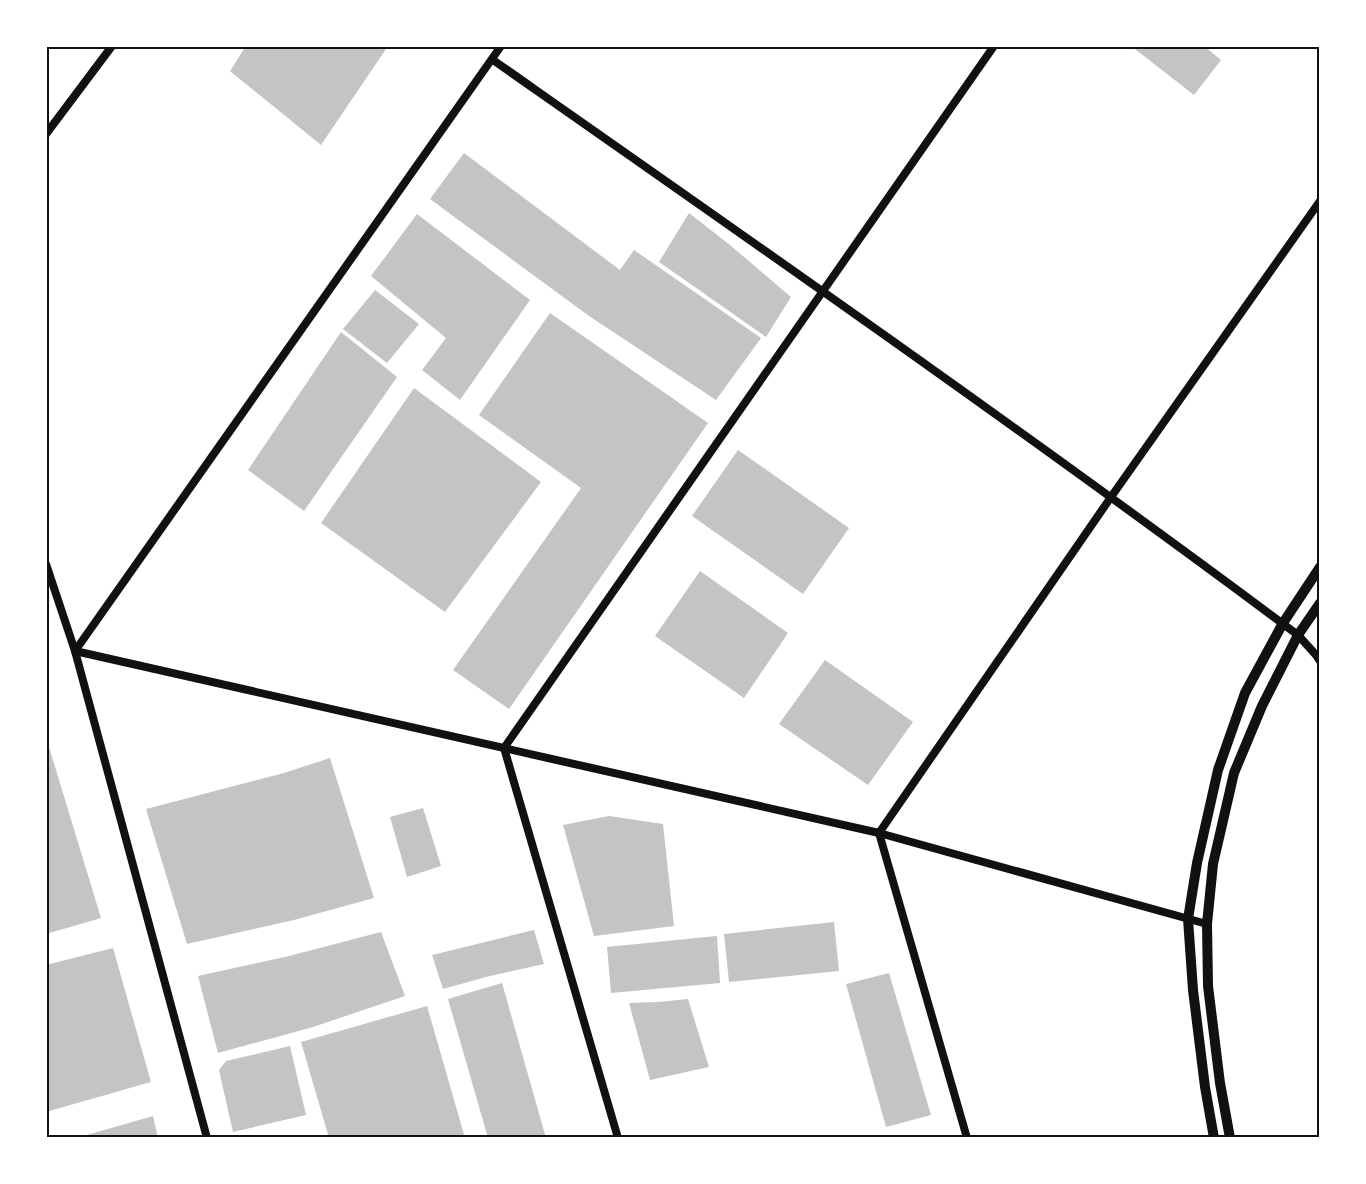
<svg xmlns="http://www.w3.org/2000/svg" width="1366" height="1184" viewBox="0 0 1366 1184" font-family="'Golos Text',sans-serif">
<rect width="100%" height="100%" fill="#fff"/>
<g fill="#c4c4c4">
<path d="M246,46H388L321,145L230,71Z"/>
<path d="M1131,46H1204L1221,60L1194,95Z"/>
<path d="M464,153L620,270L634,250L761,338L716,400L589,316L430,199Z"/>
<path d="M689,213L730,245L791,297L766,337L659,262Z"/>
<path d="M417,214L530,300L460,400L422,370L446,338L371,276Z"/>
<path d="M375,290L419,324L387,363L343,329Z"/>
<path d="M550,313L708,423L509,709L453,670L581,488L479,415Z"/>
<path d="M341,332L397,377L304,511L248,470Z"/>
<path d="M414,388L541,482L445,612L321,523Z"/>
<path d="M738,450L849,528L803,594L692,516Z"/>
<path d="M700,571L788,633L744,698L655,636Z"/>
<path d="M825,660L913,722L868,785L779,724Z"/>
<path d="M49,747L101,918L46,934V748Z"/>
<path d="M330,758L374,898L294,920L187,944L146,809L284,773Z"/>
<path d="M423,808L441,866L407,877L390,817Z"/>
<path d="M609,816L663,824L674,926L594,936L563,825Z"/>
<path d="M834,922L839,971L729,982L724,934Z"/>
<path d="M534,930L544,964L486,977L443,989L432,955Z"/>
<path d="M381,932L405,996L313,1027L218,1053L198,976L289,956Z"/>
<path d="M717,936L720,983L611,993L607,947Z"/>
<path d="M113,948L151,1082L46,1112V965Z"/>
<path d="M889,973L931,1115L886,1127L846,984Z"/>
<path d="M502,983L546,1138H488L448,999Z"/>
<path d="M688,999L709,1067L650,1080L629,1003L658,1002Z"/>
<path d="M427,1006L465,1138H329L301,1042Z"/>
<path d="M290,1046L306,1115L233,1132L219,1070L226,1061Z"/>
<path d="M153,1116L158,1138H80V1137Z"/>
</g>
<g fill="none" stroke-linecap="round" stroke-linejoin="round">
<g stroke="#111" stroke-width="8">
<path d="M501,46L75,651L879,833L1207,924"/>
<path d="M493,60C763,249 1034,438 1298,635L1316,655L1320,661"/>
<path d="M46,134L112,46"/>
<path d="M46,564L75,651L207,1138"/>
<path d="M618,1138L504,748L994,46"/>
<path d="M967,1138L879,833L1111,497L1320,201"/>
</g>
<g stroke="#111" stroke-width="10">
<path d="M1214,1138L1205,1087L1193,990L1188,919L1197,863L1218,770L1245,693L1283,623L1320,567"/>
<path d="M1230,1138L1220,1083L1208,986L1207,924L1213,864L1234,773L1262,706L1298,635L1320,603"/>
</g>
</g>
<rect width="1366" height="1184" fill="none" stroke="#ffffff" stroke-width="96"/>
<rect x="48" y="48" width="1270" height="1088" fill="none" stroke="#111" stroke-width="2"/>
</svg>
